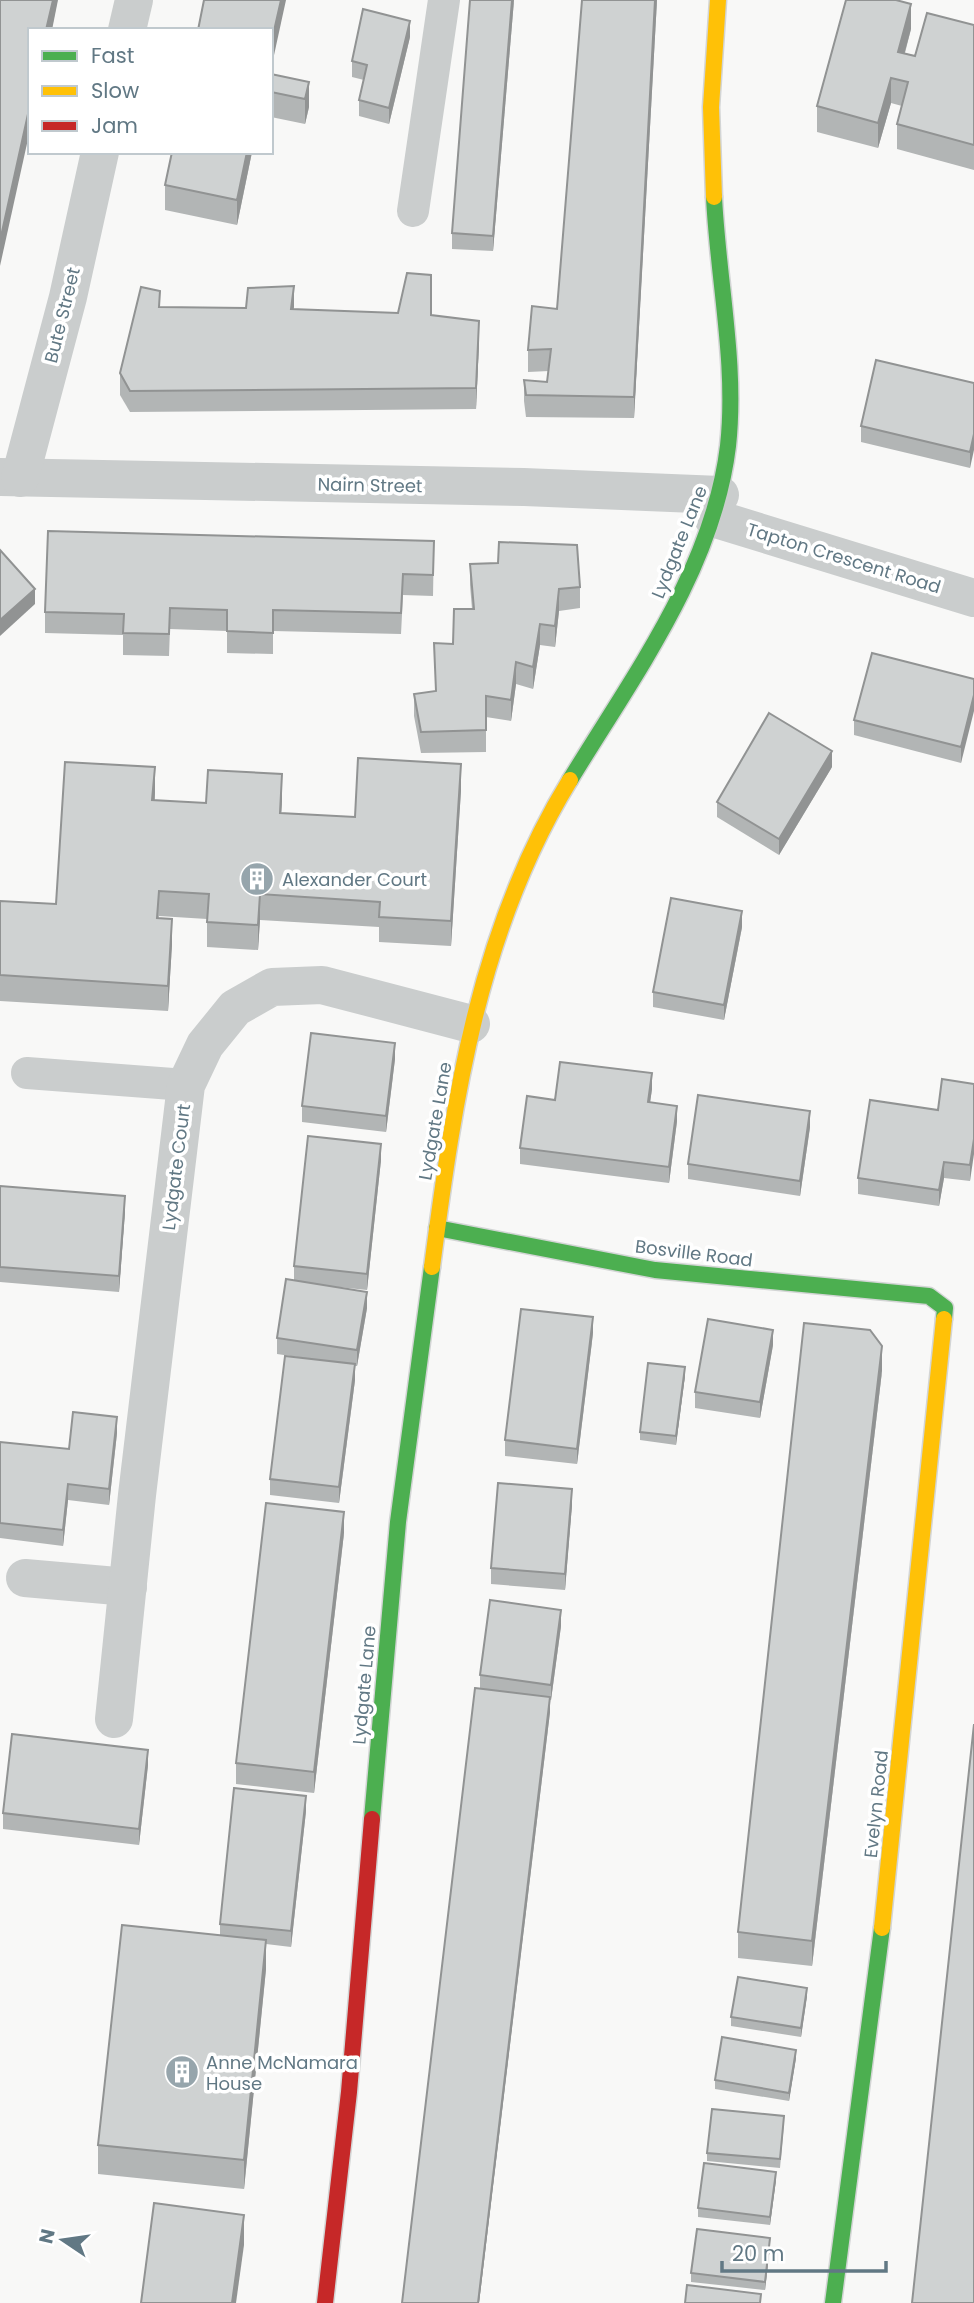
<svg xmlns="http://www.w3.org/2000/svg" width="974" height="2303" viewBox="0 0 974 2303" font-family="Poppins,sans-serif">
<rect width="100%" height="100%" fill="#f8f8f7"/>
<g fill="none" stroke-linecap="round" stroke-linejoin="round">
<g stroke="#d3d5d5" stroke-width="19">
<g id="fast">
<path d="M570,780C633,676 713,570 728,446C737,364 718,280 714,197"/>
<path d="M437,1228L655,1270L929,1296L945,1308L944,1319"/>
<path d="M372,1819L398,1522L432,1267"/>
<path d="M833,2303L882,1928"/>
</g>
</g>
<g stroke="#d3d5d5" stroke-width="19">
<g id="slow">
<path d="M714,197L711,107L718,0"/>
<path d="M432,1267C454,1098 479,928 570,780"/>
<path d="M882,1928L944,1319"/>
</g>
</g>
<g stroke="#d3d5d5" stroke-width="19">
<path id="jam" d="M325,2303L349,2092L372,1819"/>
</g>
<g stroke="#cacdcd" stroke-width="32">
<path d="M413,211L444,0"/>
<path d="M27,1073L186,1085"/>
</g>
<g stroke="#cacdcd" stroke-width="38">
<path d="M127,30L134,0"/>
<path d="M0,477L524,487L720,495"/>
<path d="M20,478L68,297L100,152"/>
<path d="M713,518L974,598"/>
<path d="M25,1578L128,1587"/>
<path d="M114,1719L137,1495L186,1085L205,1045L235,1008L272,987L322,985L471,1024"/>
</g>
<use href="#fast" stroke="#4caf50" stroke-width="16"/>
<use href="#slow" stroke="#ffc107" stroke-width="16"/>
<use href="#jam" stroke="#c62828" stroke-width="16"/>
</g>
<g fill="#b2b5b5">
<path d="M514,0L493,251L452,249V233Z"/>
<path d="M657,0L634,418L526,417L524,401V380L547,382L549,371L528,372V350L557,309Z"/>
<path d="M974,25V170L897,149V124L902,106L891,103L878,148L817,132V106L911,29L905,53L915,56Z"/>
<path d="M410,37L389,124L359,116V100L364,80L352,77V61Z"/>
<path d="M271,74L309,82V107L305,124L271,117Z"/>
<path d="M172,152H252L237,225L165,210V185Z"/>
<path d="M160,307L293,309L431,315L479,342L476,409L130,412L120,395V373Z"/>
<path d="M974,383L970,468L861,442V426Z"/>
<path d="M434,541L433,596L403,595L401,634L273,631V654L227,653V631L170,629L169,656L123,655V635L45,633V612Z"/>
<path d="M470,564L580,587V608L559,611L555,647L540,645L533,689L516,684L511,721L486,717V752L421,753L414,716V694L435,691L453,644L472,609L470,585Z"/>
<path d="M974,679L961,763L854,735V720Z"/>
<path d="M832,767L779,855L717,817V802Z"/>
<path d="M461,790L451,946L379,942V927L260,920L258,950L207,947V919L159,916V918L172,944L168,1011L0,1001V901L56,904L155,793V800L206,803L282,800L281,813L355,817Z"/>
<path d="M742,927L724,1020L653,1007V992Z"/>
<path d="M395,1059L386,1132L302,1122V1106Z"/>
<path d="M974,1084L970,1181L944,1178L939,1206L858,1194V1178L938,1110Z"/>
<path d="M652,1089L650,1102L677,1121L669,1183L520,1164V1148L555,1100Z"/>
<path d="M810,1127L800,1196L688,1179V1164Z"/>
<path d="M381,1160L367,1290L319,1285L367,1308L357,1366H355V1380L339,1503L270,1495V1479L318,1360L277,1354V1338L294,1281V1266Z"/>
<path d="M0,1186L125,1212L119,1292L0,1282Z"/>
<path d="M593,1333L577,1464L505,1456V1440Z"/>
<path d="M773,1345L760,1418L695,1408V1392Z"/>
<path d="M882,1371L812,1966L738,1958V1932Z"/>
<path d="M685,1376L676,1445L640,1440V1432Z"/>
<path d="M117,1433L109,1505L68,1500L63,1546L0,1538V1442L69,1449Z"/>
<path d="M572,1505L565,1590L491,1584V1568Z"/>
<path d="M344,1533L314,1793L236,1784V1763Z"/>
<path d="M561,1626L551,1700H550V1712L479,2303H402L480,1688V1675Z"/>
<path d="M148,1765L139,1845L3,1829V1813Z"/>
<path d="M306,1811L291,1947L266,1944V1969L244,2189L98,2174V2145L220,1935V1924Z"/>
<path d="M807,1996L801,2037L731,2026V2017Z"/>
<path d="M796,2058L789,2101L715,2089V2080Z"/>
<path d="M784,2124L780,2168L707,2161V2153Z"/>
<path d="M776,2180L770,2225L698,2217V2208Z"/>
<path d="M770,2246L765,2290L691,2282V2273Z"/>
</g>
<g fill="#919393">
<path d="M53,0H58L52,30H46Z"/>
<path d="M281,0H286L271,69V44Z"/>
<path d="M512,0H514L493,251V236Z"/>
<path d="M655,0H657L634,418V397Z"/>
<path d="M911,4V29L898,77V52Z"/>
<path d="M410,21V37L389,124V108Z"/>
<path d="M891,78V103L878,148V123Z"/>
<path d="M309,82V107L305,124V99Z"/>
<path d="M30,105V130L0,266V241Z"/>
<path d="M247,152H252L237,225V200Z"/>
<path d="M294,286V307L291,330V309Z"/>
<path d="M479,321V342L476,409V388Z"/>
<path d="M974,434V450L970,468V452Z"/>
<path d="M35,589V604L0,636V620Z"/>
<path d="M559,589V611L555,647V626Z"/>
<path d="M540,624V645L533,689V667Z"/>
<path d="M516,662V684L511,721V700Z"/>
<path d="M974,695V711L961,763V747Z"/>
<path d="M832,751V767L779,855V839Z"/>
<path d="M461,764V790L451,946V921Z"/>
<path d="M155,767V793L152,825V800Z"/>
<path d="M282,774V800L280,838V813Z"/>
<path d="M260,894V920L258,950V925Z"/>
<path d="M742,911V927L724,1020V1005Z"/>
<path d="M172,919V944L168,1011V986Z"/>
<path d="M395,1043V1059L386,1132V1116Z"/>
<path d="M652,1073V1089L648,1117V1102Z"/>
<path d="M677,1106V1121L669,1183V1167Z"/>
<path d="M810,1111V1127L800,1196V1181Z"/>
<path d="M974,1139V1154L970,1181V1165Z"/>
<path d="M381,1144V1160L367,1290V1274Z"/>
<path d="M944,1162V1178L939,1206V1190Z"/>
<path d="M125,1196V1212L119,1292V1276Z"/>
<path d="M367,1292V1308L357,1366V1350Z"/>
<path d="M593,1317V1333L577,1464V1449Z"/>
<path d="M773,1330V1345L760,1418V1402Z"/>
<path d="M882,1346V1371L812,1966V1941Z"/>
<path d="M355,1364V1380L339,1503V1487Z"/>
<path d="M685,1367V1376L676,1445V1436Z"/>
<path d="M117,1417V1433L109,1505V1489Z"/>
<path d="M68,1484V1500L63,1546V1530Z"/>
<path d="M572,1489V1505L565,1590V1574Z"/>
<path d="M344,1512V1533L314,1793V1772Z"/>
<path d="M561,1610V1626L551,1700V1685Z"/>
<path d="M550,1697V1712L479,2303H478Z"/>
<path d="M148,1750V1765L139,1845V1829Z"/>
<path d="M306,1796V1811L291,1947V1931Z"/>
<path d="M266,1940V1969L244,2189V2160Z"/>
<path d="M807,1988V1996L801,2037V2028Z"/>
<path d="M796,2050V2058L789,2101V2093Z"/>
<path d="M776,2172V2180L770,2225V2217Z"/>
<path d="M244,2215V2245L236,2303H232Z"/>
<path d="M770,2238V2246L765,2290V2282Z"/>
</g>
<g fill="#cfd2d2" stroke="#919393" stroke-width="2">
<path d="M0,0H53L46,30H30V105L0,241Z"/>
<path d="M204,0H281L271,44V30H198Z"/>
<path d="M470,0H512L493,236L452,233Z"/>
<path d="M582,0H655L634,397L526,395L524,380L547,382L551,349L528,350L532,306L557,309Z"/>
<path d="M846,0H896L911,4L898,52L915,56L927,13L974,25V145L897,124L908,82L891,78L878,123L817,106Z"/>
<path d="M363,9L410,21L389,108L359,100L367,65L352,61Z"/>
<path d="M271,74L309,82L305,99L271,92Z"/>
<path d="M172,152H247L237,200L165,185Z"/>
<path d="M407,273L431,275V315L479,321L476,388L130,391L120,373L141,287L160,291L159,307L246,308L248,288L294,286L291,309L398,313Z"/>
<path d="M876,360L974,383V434L970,452L861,426Z"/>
<path d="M48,531L434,541L433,575L403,574L401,613L273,610V633L227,631V610L170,608L169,634L123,633L124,614L45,612Z"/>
<path d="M499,542L577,545L580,587L559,589L555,626L540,624L533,667L516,662L511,700L486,696V730L421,732L414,694L436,691L434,643L453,644L454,609H474L470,564L498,563Z"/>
<path d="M0,550L35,589L0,620Z"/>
<path d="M872,653L974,679V695L961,747L854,720Z"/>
<path d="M769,713L832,751L779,839L717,802Z"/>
<path d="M358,758L461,764L451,921L379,917L380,902L260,894L258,925L207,922L209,894L159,891L157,918L172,919L168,986L0,975V901L56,904L65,762L155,767L152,800L206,803L208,770L282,774L280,813L355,817Z"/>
<path d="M671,898L742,911L724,1005L653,992Z"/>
<path d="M311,1033L395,1043L386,1116L302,1106Z"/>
<path d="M560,1062L652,1073L648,1102L677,1106L669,1167L520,1148L527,1096L555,1100Z"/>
<path d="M942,1079L974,1084V1139L970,1165L944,1162L939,1190L858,1178L870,1100L938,1110Z"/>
<path d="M698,1095L810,1111L800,1181L688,1164Z"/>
<path d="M308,1136L381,1144L367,1274L294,1266Z"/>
<path d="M0,1186L125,1196L119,1276L0,1267Z"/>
<path d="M286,1279L367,1292L357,1350L277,1338Z"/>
<path d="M521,1309L593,1317L577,1449L505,1440Z"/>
<path d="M708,1319L773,1330L760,1402L695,1392Z"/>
<path d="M804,1323L870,1330L882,1346L812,1941L738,1932Z"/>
<path d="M285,1356L355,1364L339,1487L270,1479Z"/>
<path d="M648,1363L685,1367L676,1436L640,1432Z"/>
<path d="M73,1412L117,1417L109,1489L68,1484L63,1530L0,1523V1442L69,1449Z"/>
<path d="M498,1483L572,1489L565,1574L491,1568Z"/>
<path d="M266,1503L344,1512L314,1772L236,1763Z"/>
<path d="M490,1600L561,1610L551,1685L480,1675Z"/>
<path d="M475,1688L550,1697L478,2303H402Z"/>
<path d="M974,1724V2303H912Z"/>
<path d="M12,1734L148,1750L139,1829L3,1813Z"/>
<path d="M234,1788L306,1796L291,1931L220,1924Z"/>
<path d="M122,1925L266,1940L244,2160L98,2145Z"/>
<path d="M738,1977L807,1988L801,2028L731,2017Z"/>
<path d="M722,2037L796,2050L789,2093L715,2080Z"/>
<path d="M712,2109L784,2116L780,2159L707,2153Z"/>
<path d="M704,2163L776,2172L770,2217L698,2208Z"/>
<path d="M154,2203L244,2215L232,2303H141Z"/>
<path d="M697,2229L770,2238L765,2282L691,2273Z"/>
<path d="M687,2285L761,2294L760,2303H685Z"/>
</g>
<defs>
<g id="building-disc" transform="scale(1.75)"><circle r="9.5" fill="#96a5ac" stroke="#fff"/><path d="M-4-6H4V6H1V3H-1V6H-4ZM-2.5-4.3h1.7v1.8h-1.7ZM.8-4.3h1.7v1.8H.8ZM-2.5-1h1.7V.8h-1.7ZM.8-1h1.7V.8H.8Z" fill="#fff"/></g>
</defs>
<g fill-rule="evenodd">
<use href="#building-disc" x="257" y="879"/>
<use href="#building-disc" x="182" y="2072"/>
</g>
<g text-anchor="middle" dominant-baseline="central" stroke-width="7" stroke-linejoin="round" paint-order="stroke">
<g font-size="18" fill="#617884" stroke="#fff">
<text transform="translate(62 315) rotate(-76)">Bute Street</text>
<text transform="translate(370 485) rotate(1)">Nairn Street</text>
<text transform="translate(679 542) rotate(-68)">Lydgate Lane</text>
<text transform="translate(844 558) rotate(17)">Tapton Crescent Road</text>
<text transform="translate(435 1121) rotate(-80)">Lydgate Lane</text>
<text transform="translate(176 1167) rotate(-83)">Lydgate Court</text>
<text transform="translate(694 1253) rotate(7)">Bosville Road</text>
<text transform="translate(364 1685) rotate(-85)">Lydgate Lane</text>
<text transform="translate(876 1804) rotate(-84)">Evelyn Road</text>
</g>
<g font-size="18" fill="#617884" stroke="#fff" text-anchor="start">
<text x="282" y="879">Alexander Court</text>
<text x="206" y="2062">Anne McNamara<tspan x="206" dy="21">House</tspan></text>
</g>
</g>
<rect x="28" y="28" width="245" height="126" fill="#ffffff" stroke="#c0c9ce" stroke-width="2"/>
<rect x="42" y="51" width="35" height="10" fill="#4caf50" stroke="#c0c9ce" stroke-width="2"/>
<text x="91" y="63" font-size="21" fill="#617884">Fast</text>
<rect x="42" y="86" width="35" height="10" fill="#ffc107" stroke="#c0c9ce" stroke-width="2"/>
<text x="91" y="98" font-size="21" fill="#617884">Slow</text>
<rect x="42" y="121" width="35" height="10" fill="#c62828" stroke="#c0c9ce" stroke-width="2"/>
<text x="91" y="133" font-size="21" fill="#617884">Jam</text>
<g transform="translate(63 2240) rotate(283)" stroke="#ffffff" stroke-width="5" paint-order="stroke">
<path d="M0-5L12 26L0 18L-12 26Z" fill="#617884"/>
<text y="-10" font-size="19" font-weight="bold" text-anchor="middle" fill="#617884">N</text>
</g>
<path d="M722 2261v10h164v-10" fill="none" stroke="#617884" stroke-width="3.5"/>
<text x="732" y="2261" font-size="21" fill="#617884" stroke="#ffffff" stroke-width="5" paint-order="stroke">20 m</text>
</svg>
